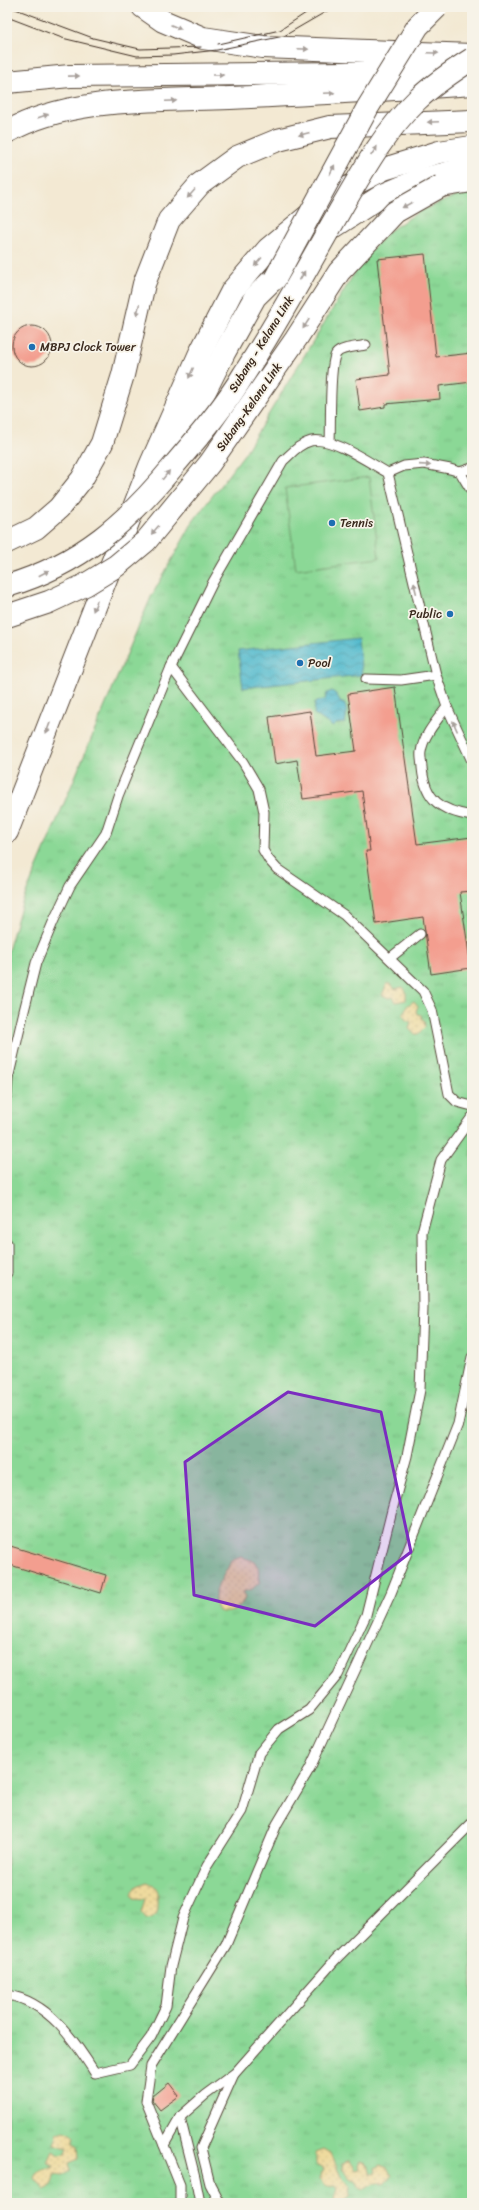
<svg xmlns="http://www.w3.org/2000/svg" width="479" height="2210" viewBox="0 0 479 2210" font-family="Sriracha,sans-serif">
<defs>
<pattern id="grass-tufts" width="24" height="20" patternUnits="userSpaceOnUse"><rect width="24" height="20" fill="#8bd896"/><path d="M3 7l-1-3M5 7V3M7 7l1-3M15 17l-1-3M17 17v-4M19 17l1-3" fill="none" stroke="#79ba81"/></pattern>
<pattern id="sand-dots" width="8" height="8" patternUnits="userSpaceOnUse"><rect width="8" height="8" fill="#eeda9e"/><path d="M2 2h.1M6 6h.1" fill="none" stroke="#cdbb88" stroke-width="1.8" stroke-linecap="round"/></pattern>
<pattern id="water-waves" width="16" height="10" patternUnits="userSpaceOnUse"><rect width="16" height="10" fill="#50b9cd"/><path d="M0 5q4-4 8 0t8 0" fill="none" stroke="#4497a6"/></pattern>
</defs>
<rect width="100%" height="100%" fill="#f7f3e8"/>
<filter id="ink" filterUnits="userSpaceOnUse"><feTurbulence type="fractalNoise" baseFrequency=".025" numOctaves="2"/><feDisplacementMap in="SourceGraphic" scale="8" xChannelSelector="R" yChannelSelector="G"/><feConvolveMatrix kernelMatrix="1 2 1 2 8 2 1 2 1" color-interpolation-filters="sRGB"/></filter>
<filter id="wash" filterUnits="userSpaceOnUse"><feTurbulence type="fractalNoise" baseFrequency=".012" numOctaves="4" result="noise"/><feDisplacementMap in="SourceGraphic" scale="16" xChannelSelector="R" yChannelSelector="G"/><feGaussianBlur stdDeviation="0.9" result="paint"/><feColorMatrix in="noise" values="0 0 0 0 0 0 0 0 0 0 0 0 0 0 0 0 0 1.4 0 .05"/><feComposite in="paint" operator="in"/></filter>
<g filter="url(#wash)">
<rect width="100%" height="100%" fill="#f3e9d3"/>
<path fill="url(#grass-tufts)" stroke="#63815a" d="M472,192V2203H7V954L22,903L151,597L194,520L245,453L363,259L389,231L420,211L461,194Z"/>
<g fill="url(#sand-dots)" stroke="#94825e">
<path d="M387,984H391L395,989L403,987L406,992V1000L396,1002L393,997L389,998L382,995Z"/>
<path d="M414,1001L418,1006L416,1011L417,1014L421,1015L422,1019L424,1020L425,1027L418,1034H415L409,1029L411,1022L406,1020L403,1014L407,1006Z"/>
<path d="M241,1557L254,1561L259,1569L260,1582L252,1589L242,1592L245,1598C239,1609 232,1615 218,1611C208,1592 225,1577 231,1561Z"/>
<path d="M147,1882C152,1884 155,1885 157,1890C159,1894 158,1895 157,1899C157,1908 158,1918 147,1919L141,1912L145,1899L134,1898L132,1894L137,1886Z"/>
<path d="M65,2130L71,2132L75,2137L73,2143L78,2146L79,2159L69,2163L71,2171L62,2176L55,2175C54,2184 52,2187 44,2190L35,2178C39,2169 43,2168 53,2168V2165L47,2162L52,2151L59,2155L65,2154L67,2148L54,2144L58,2132Z"/>
<path d="M324,2150L331,2154L341,2177L351,2187L350,2196L340,2203L336,2201L334,2198L337,2189L335,2186L327,2187L320,2180L323,2168L316,2164V2153Z"/>
<path d="M348,2161H350L356,2170L360,2169L359,2165L361,2161L367,2163L370,2175L375,2172L374,2168L381,2165L387,2168L391,2176L384,2184L377,2183L365,2189L360,2188L356,2180L351,2179L342,2169L343,2163Z"/>
</g>
<path fill="#8bd896" stroke="#63815a" d="M369,477L379,558L296,569L285,488Z"/>
<g fill="url(#water-waves)" stroke="#467276">
<path d="M358,638L362,675L243,688L238,651Z"/>
<path d="M332,691L337,695L340,702L345,704L347,713L345,723L336,724L333,727L314,714L315,702L325,700L327,693Z"/>
</g>
<g id="blocks">
<g fill="#f39e8f">
<path d="M425,254L436,357L472,353V382L439,386L440,399L385,404V407L360,411L356,379L390,375L377,259Z"/>
<circle cx="32" cy="346" r="20"/>
<path d="M395,687L417,844L472,837V891L460,892L471,968L431,974L423,917L376,924L366,851H370L362,791L303,799L297,760L275,764L269,717L310,711L316,756L356,751L348,694Z"/>
<path d="M7,1545L106,1575L101,1593L7,1564Z"/>
<path d="M169,2083L179,2096L160,2110L152,2100L153,2096Z"/>
</g>
</g>
</g>
<g filter="url(#ink)">
<use href="#blocks" fill-opacity="0" stroke="#574739" stroke-width="1"/>
<g fill="none" stroke-linecap="round" stroke-linejoin="round">
<g stroke="#574739" stroke-width="11">
<g id="service">
<path d="M330,442C331,426 329,365 336,354C341,347 358,347 366,345"/>
<path d="M460,472L472,468"/>
<path d="M388,473L404,466L424,464L450,469L460,472L472,492"/>
<path d="M171,667L243,762L259,789L264,812L263,850L269,860L277,869L344,915L423,991L432,1010L449,1094L457,1102L472,1106"/>
<path d="M366,679L401,680L436,675"/>
<path d="M447,707C437,720 423,736 421,752C420,757 422,763 422,768C425,800 441,811 472,816"/>
<path d="M390,958L420,934"/>
<path d="M7,1095L8,1079L24,1011L36,963L54,920L70,886L106,833L118,796L171,667L213,582L283,461C292,453 299,444 311,441C331,436 370,463 388,473L436,675L447,707L472,761"/>
<path d="M7,1243V1273"/>
<path d="M7,1995C48,2001 75,2041 95,2073L130,2065L151,2037L166,2006L171,1966L183,1918L207,1866L242,1811L259,1753L279,1729L309,1710L338,1675L366,1615L392,1510L407,1456L420,1390L423,1308L422,1232L441,1160L472,1117"/>
<path d="M180,2117L195,2177L200,2203"/>
<path d="M164,2145L180,2117L205,2095L235,2073L335,1960L472,1823"/>
<path d="M180,2203V2185L146,2101L151,2066L226,1945L277,1824L310,1768L391,1593L458,1424L472,1357"/>
<path d="M220,2203L210,2184L201,2148L234,2074"/>
</g>
</g>
<g stroke="#574739" stroke-width="24">
<path id="primary" d="M441,186L472,181"/>
</g>
<g stroke="#574739" stroke-width="24">
<g id="trunk">
<path d="M143,7L163,21L203,38L263,47L472,55"/>
<path d="M7,82L70,76L451,72"/>
<path d="M7,132C70,96 159,101 230,98C311,94 391,90 472,84"/>
<path d="M166,447L193,415L224,353L255,297L312,241L383,195L419,180L472,167"/>
<path d="M7,542L36,528L59,508L82,479L102,443L123,375L144,284L169,220L200,184L237,157L278,140L330,127L472,121"/>
<path d="M7,832L150,466L200,353L232,291L268,249L332,196L384,169L439,152L472,147"/>
</g>
</g>
<use href="#service" stroke="#fff" stroke-width="9"/>
<use href="#primary" stroke="#fff" stroke-width="22"/>
<use href="#trunk" stroke="#fff" stroke-width="22"/>
<g stroke="#3b2a1e" stroke-width="1">
<path d="M10,7L93,38L140,49L201,47"/>
<path d="M7,17L62,38L137,56L173,55L217,50L284,36L334,7"/>
<path d="M218,44L280,30L315,7"/>
</g>
<g stroke="#574739" stroke-width="24" stroke-linecap="butt">
<g id="primary-bridge">
<path d="M7,586C81,564 128,522 176,463C200,435 225,406 244,374C278,322 308,266 339,212C362,172 384,132 417,100C434,84 453,71 472,59"/>
<path d="M7,616L49,602L85,585L116,566L146,541L210,463L296,339L339,272L395,212L441,186"/>
</g>
</g>
<g stroke="#574739" stroke-width="24" stroke-linecap="butt">
<path id="trunk-bridge" d="M275,279L368,107L418,26L437,7"/>
</g>
<use href="#primary-bridge" stroke="#fff" stroke-width="22"/>
<use href="#trunk-bridge" stroke="#fff" stroke-width="22"/>
</g>
<defs><path id="oneway-solid" d="M-6-.8H1V-3.2L6.5 0L1 3.2V.8H-6Z"/></defs>
<g fill="#a79f9a">
<use href="#oneway-solid" transform="translate(176 27) rotate(23)"/>
<use href="#oneway-solid" transform="translate(303 49) rotate(2)"/>
<use href="#oneway-solid" transform="translate(433 53) rotate(2)"/>
<use href="#oneway-solid" transform="translate(218 75)"/>
<use href="#oneway-solid" transform="translate(74 76) rotate(-1)"/>
<use href="#oneway-solid" transform="translate(329 93) rotate(-3)"/>
<use href="#oneway-solid" transform="translate(171 101) rotate(-3)"/>
<use href="#oneway-solid" transform="translate(43 116) rotate(-19)"/>
<use href="#oneway-solid" transform="translate(433 122) rotate(177)"/>
<use href="#oneway-solid" transform="translate(304 134) rotate(166)"/>
<use href="#oneway-solid" transform="translate(374 151) rotate(-56)"/>
<use href="#oneway-solid" transform="translate(332 170) rotate(-62)"/>
<use href="#oneway-solid" transform="translate(191 194) rotate(132)"/>
<use href="#oneway-solid" transform="translate(407 205) rotate(151)"/>
<use href="#oneway-solid" transform="translate(258 262) rotate(131)"/>
<use href="#oneway-solid" transform="translate(302 276) rotate(-60)"/>
<use href="#oneway-solid" transform="translate(138 310) rotate(103)"/>
<use href="#oneway-solid" transform="translate(306 324) rotate(123)"/>
<use href="#oneway-solid" transform="translate(191 373) rotate(114)"/>
<use href="#oneway-solid" transform="translate(425 465) rotate(4)"/>
<use href="#oneway-solid" transform="translate(166 475) rotate(-51)"/>
<use href="#oneway-solid" transform="translate(155 530) rotate(130)"/>
<use href="#oneway-solid" transform="translate(44 573) rotate(-28)"/>
<use href="#oneway-solid" transform="translate(415 588) rotate(-104)"/>
<use href="#oneway-solid" transform="translate(95 606) rotate(111)"/>
<use href="#oneway-solid" transform="translate(455 726) rotate(-114)"/>
<use href="#oneway-solid" transform="translate(48 728) rotate(111)"/>
</g>
</g>
<path fill="#7b2cbf" fill-opacity="0.2" stroke="#7b2cbf" stroke-width="3" stroke-linejoin="round" d="M288,1392L381,1412L411,1552L315,1626L194,1595L185,1462Z"/>
<g fill="#1f6fb2" stroke="#f7f3e8" stroke-width="1.5">
<circle cx="32" cy="347" r="4"/>
<circle cx="332" cy="523" r="4"/>
<circle cx="450" cy="614" r="4"/>
<circle cx="300" cy="663" r="4"/>
</g>
<g text-anchor="middle" dominant-baseline="central" stroke-width="3.5" stroke-linejoin="round" paint-order="stroke">
<g font-size="12" fill="#3b2a1e" stroke="#f7f3e8">
<text transform="translate(261 344) rotate(-58)">Subang - Kelana Link</text>
<text transform="translate(249 407) rotate(-55)">Subang-Kelana Link</text>
</g>
<g font-size="12" fill="#3b2a1e" stroke="#f7f3e8" text-anchor="start">
<text x="40" y="347">MBPJ Clock Tower</text>
<text x="340" y="523">Tennis</text>
<text x="442" y="614" text-anchor="end">Public</text>
<text x="308" y="663">Pool</text>
</g>
</g>
<rect width="479" height="2210" fill="none" stroke="#f7f3e8" stroke-width="24"/>
</svg>
